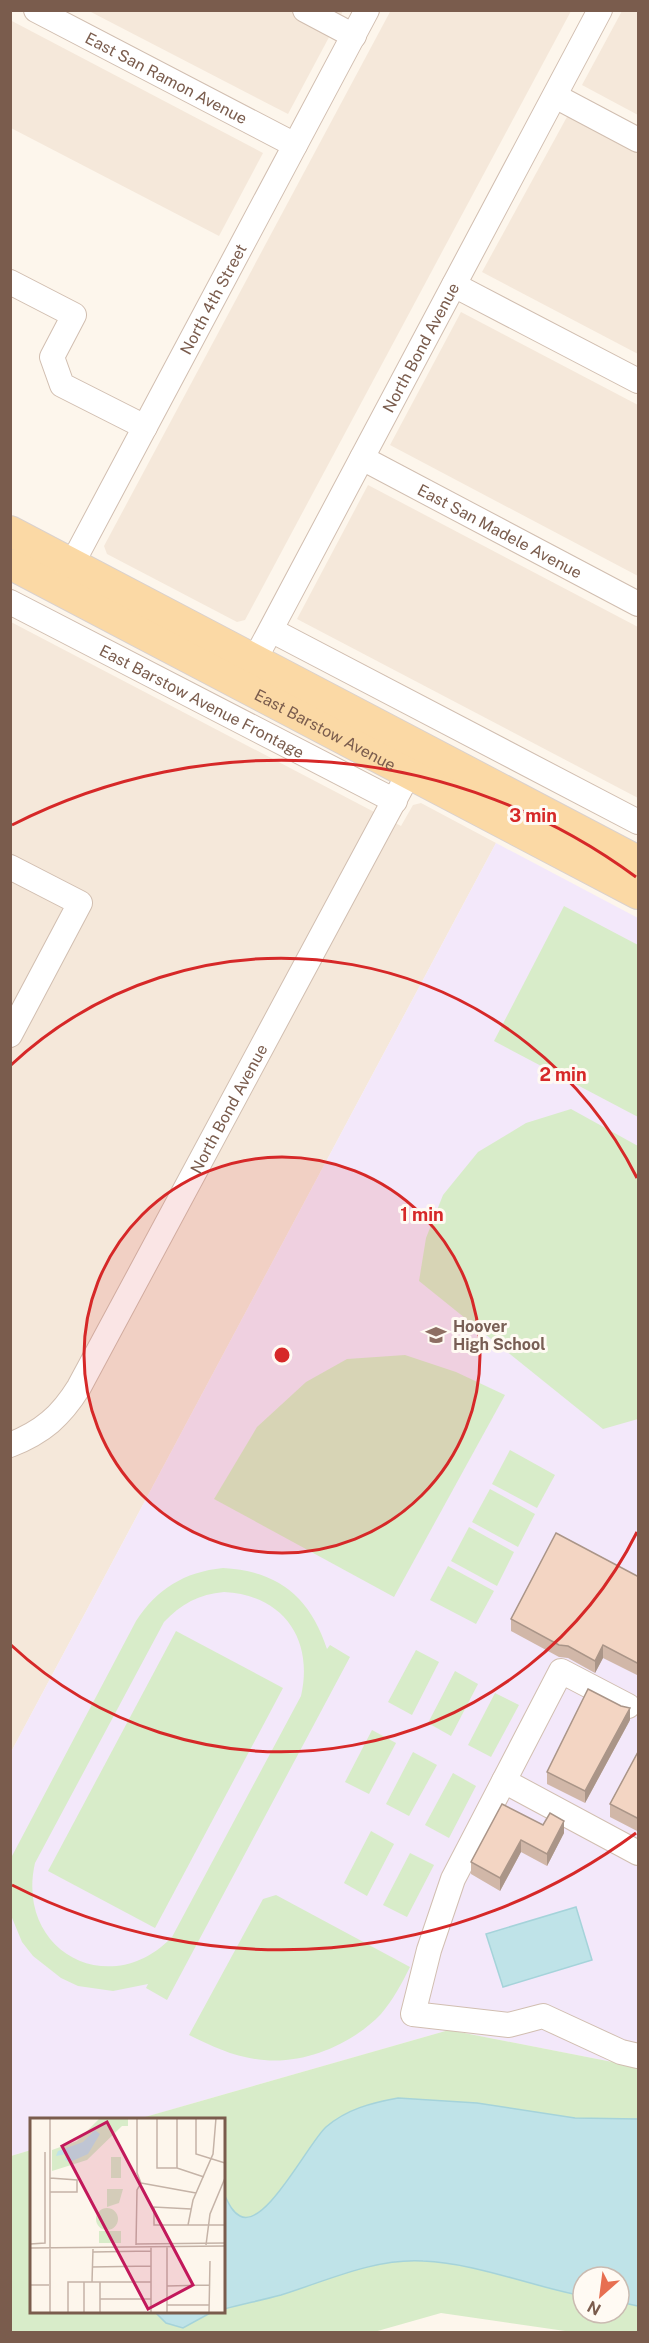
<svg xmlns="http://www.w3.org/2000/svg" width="649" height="2343" viewBox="0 0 649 2343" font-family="'Public Sans',sans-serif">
<rect width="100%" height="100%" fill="#fdf6ec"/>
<g fill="#f5e8da">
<path d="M391,10L571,11L245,620L237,622L107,554L104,546Z"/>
<path d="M89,11H343L288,114Z"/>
<path d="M622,11H638V115L582,85Z"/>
<path d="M10,20L263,153L219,236L11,128Z"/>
<path d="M568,115L638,151V354L482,272Z"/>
<path d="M461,312L638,405V576L390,445Z"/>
<path d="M368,485L638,627V798L297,619Z"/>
<path d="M11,622L401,826L413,805L421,803L496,843L11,1752Z"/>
</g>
<path fill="#f3e8fa" d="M496,843L638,918V2067L449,2030L138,2119L32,2120L31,2150L11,2156V1752Z"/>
<g fill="#d8ecc9" fill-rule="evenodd">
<path d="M564,906L638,945V1117L494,1041Z"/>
<path d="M571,1109L638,1146V1419L603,1429L419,1281L426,1238L443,1195L478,1152L526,1123Z"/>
<path d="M405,1355L456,1372L505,1395L394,1597L214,1499L257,1427L306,1382L347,1359Z"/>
<path d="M510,1450L555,1475L537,1508L492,1484Z"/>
<path d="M490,1489L535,1514L518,1547L472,1522Z"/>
<path d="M469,1527L514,1552L497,1586L451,1561Z"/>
<path d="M448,1566L494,1591L476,1624L430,1600Z"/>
<path d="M223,1568C278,1571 310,1597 327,1649L330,1645L350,1657L167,2000L146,1988L148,1984L113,1991L78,1986L61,1978L33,1956L22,1942L10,1913L12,1856L136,1621C157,1589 184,1572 223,1568ZM224,1592C283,1595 314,1639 301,1696L172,1937C110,2002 15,1951 35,1863L164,1622C181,1604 199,1594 224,1592Z"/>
<path d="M176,1631L283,1688L155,1928L48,1871Z"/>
<path d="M416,1650L439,1662L412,1715L388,1702Z"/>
<path d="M455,1671L478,1684L451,1736L428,1723Z"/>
<path d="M495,1693L519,1705L491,1757L468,1745Z"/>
<path d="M372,1730L396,1743L369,1794L345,1782Z"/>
<path d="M413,1752L437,1765L409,1816L386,1804Z"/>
<path d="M453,1773L476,1786L449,1838L425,1825Z"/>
<path d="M371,1831L394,1844L367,1896L344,1883Z"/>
<path d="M410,1853L434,1865L407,1917L383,1905Z"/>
<path d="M276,1895L410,1967C402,1983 393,2000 381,2014C352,2044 306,2064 264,2060C237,2058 213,2047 189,2035L263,1899Z"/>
<path d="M449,2030L638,2067V2332H572L441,2313L374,2332H11V2156L31,2150L32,2312H224V2120L138,2119ZM583,2277H619V2313H583Z"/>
</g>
<g fill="#bfe3e8" stroke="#a5d3da" stroke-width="1.5">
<path d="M576,1907L592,1960L503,1987L486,1934Z"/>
<path d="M398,2098L477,2103L575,2118L638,2119V2306L619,2302V2277H583V2296C530,2286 476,2263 423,2261C375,2258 326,2281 281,2295C262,2300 243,2304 224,2309V2194C228,2202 232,2212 240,2216C265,2230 309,2142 326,2127C347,2109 371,2103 398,2098Z"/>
<path d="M155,2312H212L183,2328L166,2323Z"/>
</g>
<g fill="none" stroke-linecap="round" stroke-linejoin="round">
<g stroke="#d1beb0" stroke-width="26">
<g id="minor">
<path id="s1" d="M36,10L295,145"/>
<path d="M305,10L354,36"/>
<path d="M555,96L638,140"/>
<path d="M10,282L74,315L52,357L62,385L145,427"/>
<path d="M454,285L638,381"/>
<path id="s2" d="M362,458L638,604"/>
<path id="s3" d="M65,577L367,10"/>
<path id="s4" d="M10,602L395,801"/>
<path d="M271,630L638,822"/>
<path id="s5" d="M246,676L600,10"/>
<path d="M10,867L80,903L10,1035"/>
<path id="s6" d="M10,1445C43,1432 61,1416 79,1387L417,758"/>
<path d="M628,1706L561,1671L453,1879L429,1950L413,2014L509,2025L543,2016L621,2052L638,2056"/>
<path d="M504,1781L638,1853"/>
</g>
</g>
<g stroke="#dad1cd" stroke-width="32">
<g id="major">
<path d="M10,531L638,861"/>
<path id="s7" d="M10,564L638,894"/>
</g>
</g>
<use href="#minor" stroke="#fff" stroke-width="24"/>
<use href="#major" stroke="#fbd9a5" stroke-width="30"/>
</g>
<g fill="#d1b7a8">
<path d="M639,1577V1676L603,1658L595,1673L568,1658L559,1657L511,1631V1619Z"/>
<path d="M630,1720L585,1803L547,1784V1772Z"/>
<path d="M639,1750V1832L610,1817V1804Z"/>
<path d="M543,1825L564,1833L547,1866L521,1852L500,1891L471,1874V1862Z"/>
</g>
<g fill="#aa9588">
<path d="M603,1645V1658L595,1673V1661Z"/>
<path d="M630,1708V1720L585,1803V1791Z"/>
<path d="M564,1821V1833L547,1866V1854Z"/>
<path d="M521,1840V1852L500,1891V1878Z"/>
</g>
<g fill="#f3d5c3" stroke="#aa9588" stroke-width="1.5">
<path d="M556,1533L639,1577V1664L603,1645L595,1661L568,1646L559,1645L511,1619Z"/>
<path d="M588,1689L621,1706L630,1708L585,1791L547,1772Z"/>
<path d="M639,1750V1819L610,1804Z"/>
<path d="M502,1804L543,1825L550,1813L564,1821L547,1854L521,1840L500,1878L471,1862Z"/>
</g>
<circle cx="282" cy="1355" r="198" fill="#d62828" fill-opacity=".12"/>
<g fill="none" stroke="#d62828" stroke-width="3">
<circle cx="282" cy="1355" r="198"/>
<path d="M637 1532A397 397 0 0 1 11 1645M11 1065A397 397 0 0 1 637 1178"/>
<path d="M636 1833A595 595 0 0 1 12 1885M12 825A595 595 0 0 1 636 877"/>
</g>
<defs>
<g id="school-bare" transform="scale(1.62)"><path d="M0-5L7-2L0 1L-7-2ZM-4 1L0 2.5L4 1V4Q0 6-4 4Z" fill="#8d6e63" stroke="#fffaf3" stroke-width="2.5" paint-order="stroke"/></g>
</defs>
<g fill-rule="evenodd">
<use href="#school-bare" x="436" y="1335"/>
</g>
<g text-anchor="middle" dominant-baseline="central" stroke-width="6" stroke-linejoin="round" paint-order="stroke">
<g font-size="16" fill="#7a5c4d" stroke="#fffaf3">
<text stroke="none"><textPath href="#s1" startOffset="147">East San Ramon Avenue</textPath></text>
<text stroke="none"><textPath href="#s3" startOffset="315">North 4th Street</textPath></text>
<text stroke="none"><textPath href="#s5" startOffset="372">North Bond Avenue</textPath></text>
<text stroke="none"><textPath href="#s2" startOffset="156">East San Madele Avenue</textPath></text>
<text stroke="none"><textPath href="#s4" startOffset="216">East Barstow Avenue Frontage</textPath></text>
<text stroke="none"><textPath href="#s7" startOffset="356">East Barstow Avenue</textPath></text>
<text stroke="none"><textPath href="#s6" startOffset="408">North Bond Avenue</textPath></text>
</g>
<g font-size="16" font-weight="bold" fill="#785e54" stroke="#fffaf3" text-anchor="start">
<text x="453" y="1326">Hoover<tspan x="453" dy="18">High School</tspan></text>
</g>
</g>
<g transform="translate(30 2118)">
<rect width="195" height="195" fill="#fdf6ec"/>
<path d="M70,0H98V8H92L57,42L22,53V32L47,23ZM81,39H91V60H81ZM77,71H93L89,85L77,89ZM66 101a11 11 0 1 1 22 0a11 11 0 1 1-22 0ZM69,113H91V125H69Z" fill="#d8ecc9"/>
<path d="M65,12L70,16L58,36L40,44L35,42L36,36L26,38L28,33L53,24Z" fill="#bfe3e8"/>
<path fill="none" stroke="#c5b3a7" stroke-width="1.5" d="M107,0V55L111,65M127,0V50H147L174,59M147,0V50M166,0V36L195,45M20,60L47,62V74H20M111,65L166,75M161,91L124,89V107H195M158,107L163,82L183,36L186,0M0,126L15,125V34M106,126L195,125M106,127L107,72L111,65M176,127L180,96L195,60M121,128V195M0,130L195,128M63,134L121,133M62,149L121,148M54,164V195M62,164L63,131M0,167H19M137,168L179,167M70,181H121M137,187H179M20,195V0M38,195V164H121M70,195V164M137,195V128M179,195L180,143"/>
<path fill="#c2185b" fill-opacity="0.15" stroke="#c2185b" stroke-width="3" d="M77,4L163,167L118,191L32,28Z"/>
<rect width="195" height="195" fill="none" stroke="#7a5c4d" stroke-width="3"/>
</g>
<circle cx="282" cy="1355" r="9" fill="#d62828" stroke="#fffaf3" stroke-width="3"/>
<g font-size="18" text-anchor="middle" font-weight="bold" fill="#d62828" stroke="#fffaf3" stroke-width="6" stroke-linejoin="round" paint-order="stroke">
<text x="533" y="822">3 min</text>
<text x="563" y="1081">2 min</text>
<text x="422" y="1221">1 min</text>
</g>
<rect width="649" height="2343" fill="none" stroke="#7a5c4d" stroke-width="24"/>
<g transform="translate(601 2295) rotate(208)"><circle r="28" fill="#fffaf3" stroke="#cabbb1" stroke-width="1.5"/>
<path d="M0-4.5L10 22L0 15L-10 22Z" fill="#e76f51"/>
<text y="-9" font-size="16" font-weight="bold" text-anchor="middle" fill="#7a5c4d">N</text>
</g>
</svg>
